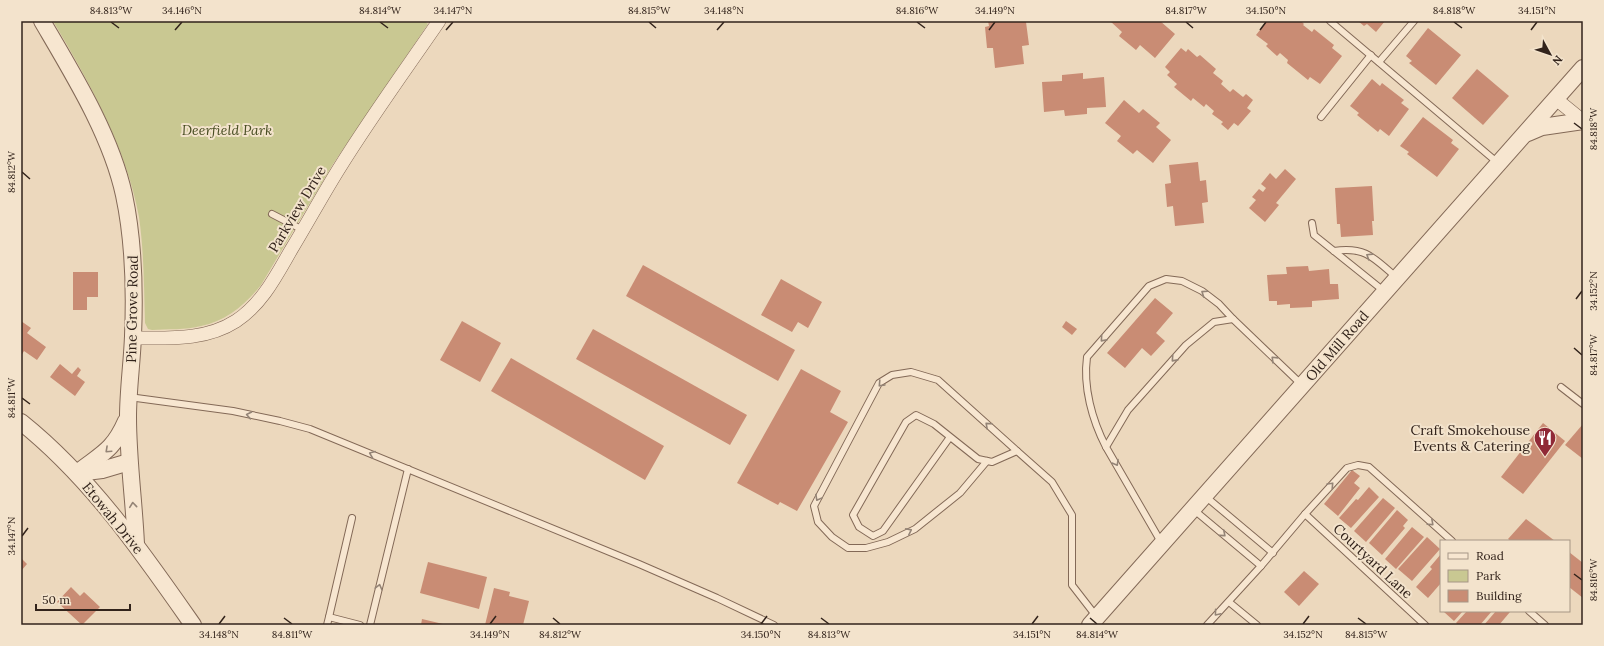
<svg xmlns="http://www.w3.org/2000/svg" width="1604" height="646" viewBox="0 0 1604 646" font-family="Lora,serif">
<rect width="100%" height="100%" fill="#ecd8bd"/>
<path fill="#c9c892" d="M53,21H424L428,24L333,164L261,285C245,305 226,321 201,326C186,330 167,329 152,330L148,329L145,323C144,288 144,252 139,217C127,149 88,80 53,21Z"/>
<g fill="#c98c74">
<path d="M988,21L1026,22L1029,45L1022,46L1024,64L995,68L993,48H987L985,27L989,26Z"/>
<path d="M1110,21H1160L1175,34L1155,58L1140,45L1136,50L1119,36L1122,32Z"/>
<path d="M1267,21H1301L1304,24L1303,25L1312,32L1314,29L1334,45L1332,48L1342,56L1320,84L1310,77L1308,80L1287,63L1288,60L1280,53L1277,56L1266,46L1268,44L1256,35Z"/>
<path d="M1358,21H1385L1376,32L1367,24L1364,26Z"/>
<path d="M1428,28L1461,55L1436,85L1409,63L1412,61L1406,56Z"/>
<path d="M1181,48L1186,52L1188,49L1197,57L1200,55L1216,69L1213,73L1223,81L1221,84L1230,92L1233,89L1243,97L1246,94L1253,100L1247,108L1251,111L1238,126L1234,123L1228,130L1221,124L1223,122L1212,114L1214,111L1206,104L1204,107L1193,98L1191,101L1174,87L1177,84L1167,75L1170,72L1165,67Z"/>
<path d="M1477,69L1509,96L1483,125L1452,98Z"/>
<path d="M1083,73V79L1104,77L1106,107L1087,108V114L1065,116L1064,110L1044,112L1042,82L1062,81V75Z"/>
<path d="M1372,79L1380,86L1382,83L1404,100L1401,103L1409,109L1389,136L1380,129L1378,132L1357,115L1359,113L1350,106Z"/>
<path d="M1124,100L1139,113L1143,109L1160,123L1156,127L1171,140L1153,163L1137,150L1133,154L1117,141L1121,136L1105,123Z"/>
<path d="M1423,117L1453,140L1451,143L1459,149L1437,177L1407,154L1409,152L1400,146Z"/>
<path d="M1198,162L1200,181L1206,180L1208,202L1202,203L1204,223L1175,226L1173,206L1167,207L1165,184L1171,183L1169,165Z"/>
<path d="M1285,169L1296,179L1276,203L1279,205L1265,222L1249,208L1256,200L1252,197L1259,189L1263,192L1266,188L1261,184L1270,173L1276,179Z"/>
<path d="M1372,186L1374,221H1372L1373,235L1341,237L1340,224H1337L1335,188Z"/>
<path d="M643,265L795,350L778,381L626,296Z"/>
<path d="M1308,266L1309,271L1329,269L1330,284H1338L1339,299L1312,301V307L1290,308V304L1277,305V301H1269L1267,275L1287,274L1286,267Z"/>
<path d="M73,272H98V297H87V310H73Z"/>
<path d="M781,279L822,302L808,328L798,322L792,332L761,315Z"/>
<path d="M1155,298L1173,313L1156,333L1165,341L1151,356L1142,348L1125,368L1107,353Z"/>
<path d="M21,321L31,328L27,333L46,347L37,360L24,351L21,356Z"/>
<path d="M462,321L501,343L480,382L440,360Z"/>
<path d="M1066,321L1077,329L1072,335L1062,327Z"/>
<path d="M593,329L747,415L730,445L576,359Z"/>
<path d="M511,358L664,446L645,480L491,391Z"/>
<path d="M60,364L72,374L78,367L81,370L77,376L85,382L75,396L50,377Z"/>
<path d="M801,369L841,391L830,412L848,422L797,511L780,502L778,505L737,483Z"/>
<path d="M1543,423L1565,441L1523,494L1501,477Z"/>
<path d="M1583,424V459L1565,445Z"/>
<path d="M1352,470L1360,476L1354,483L1360,488L1338,516L1324,504Z"/>
<path d="M1369,487L1379,497L1351,528L1339,518L1356,499L1358,500Z"/>
<path d="M1383,498L1395,508L1366,542L1354,531Z"/>
<path d="M1397,510L1408,520L1403,526L1405,528L1382,555L1369,543Z"/>
<path d="M1526,519L1555,541H1511L1508,539Z"/>
<path d="M1412,527L1424,537L1396,569L1385,559Z"/>
<path d="M1427,537L1440,549L1412,581L1398,569Z"/>
<path d="M1569,552L1583,563V598L1569,587Z"/>
<path d="M1441,554V583L1428,598L1416,587L1432,569L1430,567Z"/>
<path d="M21,558L27,564L21,571Z"/>
<path d="M428,562L487,577L479,609L420,593Z"/>
<path d="M1304,571L1319,584L1299,606L1284,592Z"/>
<path d="M71,587L80,596L84,592L100,607L82,625L57,602Z"/>
<path d="M494,588L510,592L509,596L529,601L523,625H485Z"/>
<path d="M1445,611H1463L1454,621L1444,612Z"/>
<path d="M1467,611H1492L1480,625H1458L1456,623Z"/>
<path d="M1496,611L1510,612L1499,625H1484Z"/>
<path d="M422,619L443,624V625H421Z"/>
</g>
<g fill="none" stroke-linecap="round" stroke-linejoin="round">
<g stroke="#836957" stroke-width="8">
<g id="service">
<path d="M1330,21L1498,163"/>
<path d="M1379,62L1414,21"/>
<path d="M1321,117L1371,55"/>
<path d="M272,214L303,230"/>
<path d="M1312,223L1314,235L1385,292"/>
<path d="M1334,251C1366,246 1375,259 1397,278"/>
<path d="M1561,387L1583,404"/>
<path d="M129,397L233,411L280,421L310,429L639,564L717,598L774,625"/>
<path d="M950,437L883,531L873,536L859,527L853,515L906,422L916,415L934,424L978,459L992,462L1017,451L1052,482L1072,515V585L1096,616"/>
<path d="M1106,447C1092,420 1083,387 1087,357L1149,286L1166,279L1182,281L1202,291L1219,304L1233,319"/>
<path d="M987,461L960,493L915,529L888,542L866,548H848L832,537L818,522L814,506L879,383L892,375L911,372L938,380L1017,451"/>
<path d="M1205,496L1273,553"/>
<path d="M1194,510L1261,566"/>
<path d="M1305,514L1425,625"/>
<path d="M352,518L329,617L360,625"/>
<path d="M1161,542L1106,447L1128,410L1186,345L1214,322L1233,319L1302,385"/>
<path d="M1229,602L1257,625"/>
<path d="M1529,611L1545,625"/>
<path d="M327,625L329,617"/>
<path d="M370,625L408,469"/>
<path d="M1207,625L1261,566L1305,514L1347,468L1358,465L1369,467L1452,541"/>
</g>
</g>
<g stroke="#836957" stroke-width="14">
<g id="minor">
<path d="M1556,99L1583,121"/>
<path d="M133,338C168,338 205,341 236,321C262,304 276,276 291,250C308,222 323,194 340,167C371,117 406,69 439,21"/>
</g>
</g>
<g stroke="#836957" stroke-width="18">
<g id="tertiary">
<path d="M42,21C73,74 111,135 124,195C134,242 135,288 133,336C132,363 128,390 128,417C128,460 134,501 136,544"/>
<path d="M1528,133L1542,127L1583,121"/>
<path d="M21,422C91,478 142,552 193,625"/>
<path d="M77,473C101,454 113,451 126,421"/>
<path d="M78,473L102,470L129,462"/>
<path d="M1090,625L1583,68"/>
</g>
</g>
<use href="#service" stroke="#f7e6d0" stroke-width="6"/>
<use href="#minor" stroke="#f7e6d0" stroke-width="13"/>
<use href="#tertiary" stroke="#f7e6d0" stroke-width="16"/>
</g>
<defs><path id="oneway-chevron" d="M-2-3.5L2.5 0L-2 3.5" fill="none" stroke-width="1.6" stroke-linecap="round" stroke-linejoin="round"/></defs>
<g stroke="#948476">
<use href="#oneway-chevron" transform="translate(1369 256) rotate(-148)"/>
<use href="#oneway-chevron" transform="translate(1204 293) rotate(-146)"/>
<use href="#oneway-chevron" transform="translate(1103 339) rotate(131)"/>
<use href="#oneway-chevron" transform="translate(1174 359) rotate(132)"/>
<use href="#oneway-chevron" transform="translate(1274 359) rotate(-136)"/>
<use href="#oneway-chevron" transform="translate(881 384) rotate(133)"/>
<use href="#oneway-chevron" transform="translate(249 415) rotate(-169)"/>
<use href="#oneway-chevron" transform="translate(988 425) rotate(-138)"/>
<use href="#oneway-chevron" transform="translate(108 450) rotate(137)"/>
<use href="#oneway-chevron" transform="translate(372 454) rotate(-158)"/>
<use href="#oneway-chevron" transform="translate(1116 463) rotate(60)"/>
<use href="#oneway-chevron" transform="translate(1331 485) rotate(-47)"/>
<use href="#oneway-chevron" transform="translate(818 498) rotate(118)"/>
<use href="#oneway-chevron" transform="translate(133 505) rotate(-96)"/>
<use href="#oneway-chevron" transform="translate(1431 523) rotate(42)"/>
<use href="#oneway-chevron" transform="translate(909 531) rotate(-26)"/>
<use href="#oneway-chevron" transform="translate(1223 534) rotate(40)"/>
<use href="#oneway-chevron" transform="translate(379 587) rotate(-76)"/>
<use href="#oneway-chevron" transform="translate(1217 613) rotate(130)"/>
</g>
<path fill="none" stroke="#32231b" stroke-width="1.5" d="M111,22L119,28M380,22L388,28M649,22L656,28M917,22L925,28M1186,22L1193,28M1454,22L1462,28M175,30L182,22M446,30L453,22M717,30L724,22M989,30L995,22M1260,30L1266,22M1531,30L1537,22M1574,123L1582,129M22,172L30,179M1576,299L1582,291M1574,348L1582,355M22,398L30,404M22,536L28,528M1574,574L1582,580M284,618L292,624M553,618L560,624M821,618L829,624M1090,618L1097,624M1358,618L1366,624M219,624L225,616M490,624L496,616M761,624L767,616M1032,624L1038,616M1303,624L1309,616"/>
<defs>
<g id="restaurant-pin" transform="scale(1.15)"><path d="M0 17L-7.5 6A9.5 9.5 0 1 1 7.5 6Z" fill="#902937" stroke="#f3e3cc"/><path d="M-5-6h1v4h1v-4h1v4h1v-4h1v5L-1.5 .5V6h-2V.5L-5-1ZM5-6V6H3V1.5H1.5Q1.5-4 5-6Z" fill="#fff"/></g>
</defs>
<g fill-rule="evenodd">
<use href="#restaurant-pin" x="1545" y="438"/>
</g>
<g text-anchor="middle" dominant-baseline="central" stroke-width="4" stroke-linejoin="round" paint-order="stroke">
<g font-size="14" font-style="italic" fill="#494e23" stroke="#f3e3cc">
<text x="227" y="130">Deerfield Park</text>
</g>
<g font-size="14" fill="#32231b" stroke="#f3e3cc">
<text transform="translate(297 209) rotate(-59)">Parkview Drive</text>
<text transform="translate(132 309) rotate(-89)">Pine Grove Road</text>
<text transform="translate(1337 346) rotate(-49)">Old Mill Road</text>
<text transform="translate(113 518) rotate(51)">Etowah Drive</text>
<text transform="translate(1373 561) rotate(43)">Courtyard Lane</text>
</g>
<g font-size="14" fill="#32231b" stroke="#f3e3cc" text-anchor="end">
<text x="1530" y="430">Craft Smokehouse<tspan x="1530" dy="16">Events &amp; Catering</tspan></text>
</g>
</g>
<rect width="1604" height="646" fill="none" stroke="#f3e3cc" stroke-width="44"/>
<rect x="1440" y="540" width="130" height="72" fill="#f3e3cc" stroke="#a69685"/>
<rect x="1448" y="553" width="20" height="6" fill="#f7e6d0" stroke="#a69685"/>
<text x="1476" y="560" font-size="12" fill="#32231b">Road</text>
<rect x="1448" y="570" width="20" height="12" fill="#c9c892" stroke="#a69685"/>
<text x="1476" y="580" font-size="12" fill="#32231b">Park</text>
<rect x="1448" y="590" width="20" height="12" fill="#c98c74" stroke="#a69685"/>
<text x="1476" y="600" font-size="12" fill="#32231b">Building</text>
<g transform="translate(1550 54) rotate(130)" stroke="#f3e3cc" stroke-width="3" paint-order="stroke">
<path d="M0-3L7 15L0 10L-7 15Z" fill="#32231b"/>
<text y="-6" font-size="11" font-weight="bold" text-anchor="middle" fill="#32231b">N</text>
</g>
<path d="M36 604v6h94v-6" fill="none" stroke="#32231b" stroke-width="2"/>
<text x="42" y="604" font-size="12" fill="#32231b" stroke="#f3e3cc" stroke-width="3" paint-order="stroke">50 m</text>
<rect x="22" y="22" width="1560" height="602" fill="none" stroke="#32231b" stroke-width="1.5"/>
<g font-size="10" text-anchor="middle" fill="#32231b">
<text x="111" y="14">84.813°W</text>
<text x="182" y="14">34.146°N</text>
<text x="380" y="14">84.814°W</text>
<text x="453" y="14">34.147°N</text>
<text x="649" y="14">84.815°W</text>
<text x="724" y="14">34.148°N</text>
<text x="917" y="14">84.816°W</text>
<text x="995" y="14">34.149°N</text>
<text x="1186" y="14">84.817°W</text>
<text x="1266" y="14">34.150°N</text>
<text x="1454" y="14">84.818°W</text>
<text x="1537" y="14">34.151°N</text>
<text transform="translate(1593 129) rotate(-90)" y="4">84.818°W</text>
<text transform="translate(11 172) rotate(-90)" y="4">84.812°W</text>
<text transform="translate(1593 291) rotate(-90)" y="4">34.152°N</text>
<text transform="translate(1593 355) rotate(-90)" y="4">84.817°W</text>
<text transform="translate(11 398) rotate(-90)" y="4">84.811°W</text>
<text transform="translate(11 536) rotate(-90)" y="4">34.147°N</text>
<text transform="translate(1593 580) rotate(-90)" y="4">84.816°W</text>
<text x="219" y="638">34.148°N</text>
<text x="292" y="638">84.811°W</text>
<text x="490" y="638">34.149°N</text>
<text x="560" y="638">84.812°W</text>
<text x="761" y="638">34.150°N</text>
<text x="829" y="638">84.813°W</text>
<text x="1032" y="638">34.151°N</text>
<text x="1097" y="638">84.814°W</text>
<text x="1303" y="638">34.152°N</text>
<text x="1366" y="638">84.815°W</text>
</g>
</svg>
